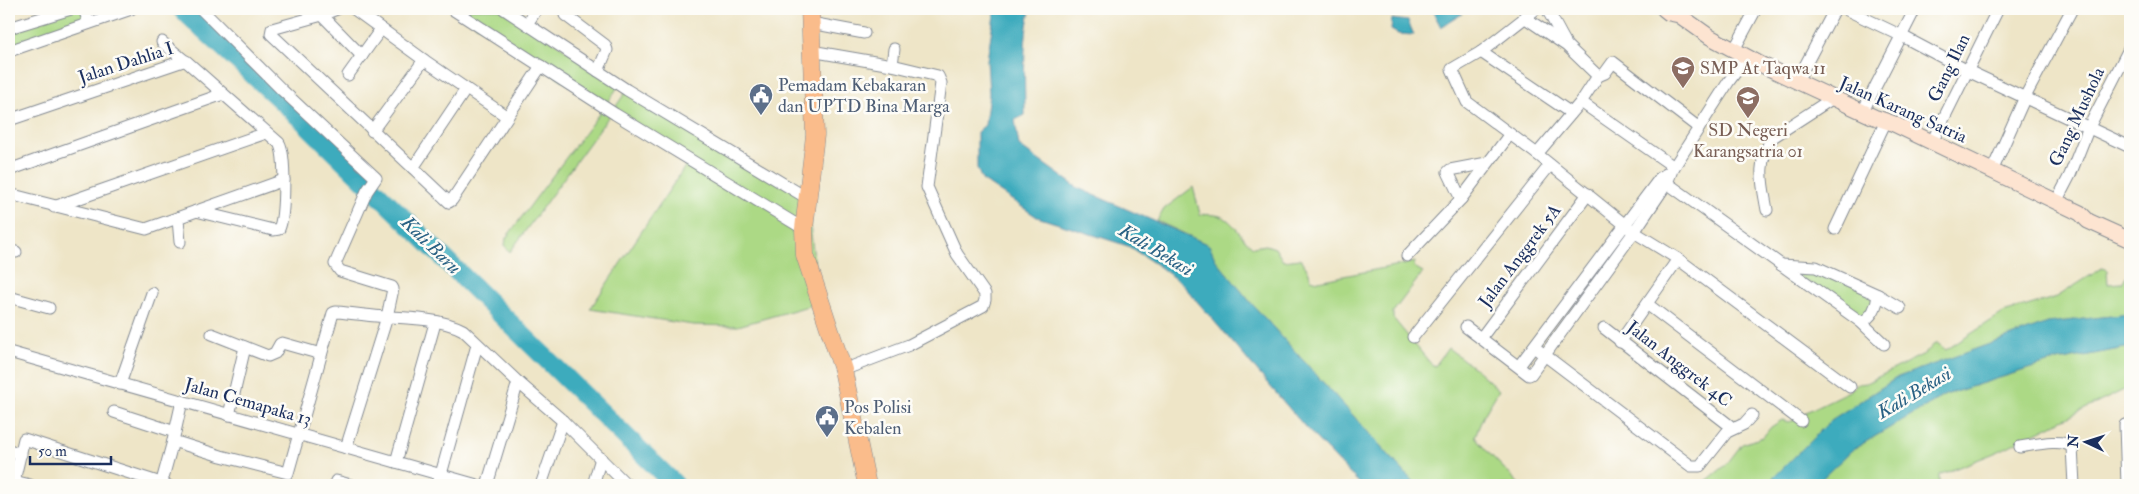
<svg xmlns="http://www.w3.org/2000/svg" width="2139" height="494" viewBox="0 0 2139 494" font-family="'IM FELL Double Pica',serif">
<rect width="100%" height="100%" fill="#fdfcf7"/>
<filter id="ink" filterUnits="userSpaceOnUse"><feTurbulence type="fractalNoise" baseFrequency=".02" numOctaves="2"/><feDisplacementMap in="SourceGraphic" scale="10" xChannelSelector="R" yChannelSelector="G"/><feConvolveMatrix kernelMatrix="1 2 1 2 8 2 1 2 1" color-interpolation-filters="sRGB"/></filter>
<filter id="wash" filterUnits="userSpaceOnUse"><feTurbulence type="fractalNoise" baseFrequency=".0096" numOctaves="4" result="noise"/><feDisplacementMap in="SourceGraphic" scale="20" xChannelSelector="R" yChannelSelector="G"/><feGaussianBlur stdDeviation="1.12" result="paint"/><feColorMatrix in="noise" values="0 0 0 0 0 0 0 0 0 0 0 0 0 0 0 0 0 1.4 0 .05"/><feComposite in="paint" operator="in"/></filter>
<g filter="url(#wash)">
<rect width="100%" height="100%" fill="#eee5c7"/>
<g fill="#acd985" stroke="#648472">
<path d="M71,9H84L89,23L9,51V28Z"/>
<path d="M452,9H504L619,85L605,107L612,112L627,90L807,198L819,303L738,326L693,325L590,309L690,159L612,112L510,252L505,246L506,238L604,107Z"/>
<path d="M1193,187L1200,214C1206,215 1214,214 1220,216C1234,220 1241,239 1253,247L1266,245L1275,248L1283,261L1300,259L1308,270L1311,279L1318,281L1415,262L1414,267L1423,272L1393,312V318L1431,364L1435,366L1448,348L1477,370L1499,390L1484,415L1475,436L1484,448L1520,485H1416L1252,304L1215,259L1209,245L1157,221L1164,209Z"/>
<path d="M1781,265L1816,267L1878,295L1867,320Z"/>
<path d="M2102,268L2107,270L2108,284L2122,283L2126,276L2130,278V314L2048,323L1898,377L1831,420L1766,485H1697L1705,482L1726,465L1742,444L1763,437L1771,427L1782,420L1789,422L1802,417L1808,411L1849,391L1858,384L1866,383L1926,353L1936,342L1946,350L2003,313L2057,297Z"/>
<path d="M2130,347V485L2125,425L2130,387L1997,452L1939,475V485H1815L1852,450L1945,395L2047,363Z"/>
</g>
<g fill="#3eabbd" stroke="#2c6d8e">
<path d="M995,9H1031C1022,35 1025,86 1025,115L1015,120L1019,146L1078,188L1209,245L1215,259L1252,304L1416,485H1361L1306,428L1183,285L1160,267L1128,246L1037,217L982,180L977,168V132L985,125L989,94L987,60Z"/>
<path d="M1435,9H1460L1462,14L1441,27L1432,10Z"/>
<path d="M1392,19L1408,21L1414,35L1398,34L1391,30Z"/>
<path d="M2130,314V347L2047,363L1945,395L1852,450L1815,485H1766L1831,420L1898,377L2048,323Z"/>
</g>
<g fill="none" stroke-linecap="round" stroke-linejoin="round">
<path stroke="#3eabbd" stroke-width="20" d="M182,9L309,126L675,485"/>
</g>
</g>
<g filter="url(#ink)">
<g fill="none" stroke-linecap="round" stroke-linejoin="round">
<g stroke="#848a92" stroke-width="13">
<g id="street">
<path d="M84,9L89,23"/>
<path d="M201,9L283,91L376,178L367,191L335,264L340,271L392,287L393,289L387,317L346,448"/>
<path d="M337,9L322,15L272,29L271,34L449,202L452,200L541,66"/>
<path d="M354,9L424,60L506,116"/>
<path d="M452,9L615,114L804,229"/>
<path d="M504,9L627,90L807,198"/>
<path d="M1536,9L1481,52L1452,69L1467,102L1537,154L1634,232L1678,259L1850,387"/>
<path d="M1547,9L1565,42"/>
<path d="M1845,9L1902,36L1968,71L2130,147"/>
<path d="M322,15L362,56"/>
<path d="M565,15L605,45L607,50L598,71"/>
<path d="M1524,17L1567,46L1598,76"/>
<path d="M811,23L864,33"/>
<path d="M527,24L537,9"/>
<path d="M9,28L71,9"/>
<path d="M162,42L185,61"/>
<path d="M1734,50L1756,9"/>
<path d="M9,51L131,9"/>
<path d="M811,51L892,65L938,76L941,83L927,187L957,254L985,294V300L983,306L909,345L843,370"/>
<path d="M1481,52L1571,113"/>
<path d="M892,65L894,49"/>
<path d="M348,75L381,29"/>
<path d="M1797,81L1835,9"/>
<path d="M1581,102L1674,167"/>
<path d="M1863,111L1915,9"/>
<path d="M9,120L183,61H186L279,143C286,154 285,216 279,229L273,230L196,211"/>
<path d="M372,131L424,60"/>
<path d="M1932,142L1998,9"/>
<path d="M1537,154L1581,102L1598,76L1605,73L1613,62L1699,128"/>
<path d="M413,168L466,89"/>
<path d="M9,170L223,94"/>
<path d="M1992,171L2025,97L2072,9"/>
<path d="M1660,178L1861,322L1884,344"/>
<path d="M9,194L146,229L284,180"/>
<path d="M1461,199L1448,172L1450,170L1487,163"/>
<path d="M2056,202L2070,175L2089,127L2130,47"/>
<path d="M54,207L266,133"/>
<path d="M1767,210C1762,183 1756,162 1773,137L1833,98"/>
<path d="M178,219L180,242"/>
<path d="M1835,229L1886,121"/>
<path d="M9,251L16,252"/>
<path d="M1407,256L1461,199L1510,134"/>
<path d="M1781,265L1816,267L1878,295C1877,306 1872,318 1861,322"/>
<path d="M1878,295L1900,308"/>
<path d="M9,297L49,308"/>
<path d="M1647,304L1801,421"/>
<path d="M1466,327L1529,375L1531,374L1634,232L1667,183L1672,170L1729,81L1747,57"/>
<path d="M1604,328L1733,428"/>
<path d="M212,334L268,356L275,353L280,344L282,343L321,354"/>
<path d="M1413,337L1550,165"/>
<path d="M1481,338L1588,194"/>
<path d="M1620,342L1678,259"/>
<path d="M1534,347L1691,466H1700L1727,432L1744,424L1752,415"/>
<path d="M9,352L477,485"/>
<path d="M1519,366L1660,178L1666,174"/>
<path d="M120,384L152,293"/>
<path d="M114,412L175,432"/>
<path d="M229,415L245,347"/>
<path d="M2125,425L2127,485"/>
<path d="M173,441L221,456L288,473L333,313L336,312C353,313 370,316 386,317C410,318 442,319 463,330L518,382L563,421L627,485"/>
<path d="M2020,447C2034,445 2061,438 2072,447L2074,485"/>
<path d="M9,450L21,454"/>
<path d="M396,462L435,323"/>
<path d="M14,481L30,485"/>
<path d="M336,481L351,485"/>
<path d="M13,485L24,439L167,485"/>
<path d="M161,485L173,441L182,401"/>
<path d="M438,485L477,345"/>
<path d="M487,485L518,382"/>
<path d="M541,485L563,421"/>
<path d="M593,485L601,458"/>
</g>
</g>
<g stroke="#848a92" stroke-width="17">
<path id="secondary" d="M1664,9L1669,13L1679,15L1710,37L1762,65L1874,117L1892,123L2080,213L2088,221L2130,240"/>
</g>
<g stroke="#848a92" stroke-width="19">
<path id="primary" d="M810,9L815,135L804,229L805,255L843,370L867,485"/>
</g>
<use href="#street" stroke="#fff" stroke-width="11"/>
<use href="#secondary" stroke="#fde4d1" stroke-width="15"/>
<use href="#primary" stroke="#fabc8b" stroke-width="18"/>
</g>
</g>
<defs>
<g id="school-pin" transform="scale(1.25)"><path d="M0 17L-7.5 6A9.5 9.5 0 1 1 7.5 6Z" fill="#8d6e63" stroke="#fdfcf7"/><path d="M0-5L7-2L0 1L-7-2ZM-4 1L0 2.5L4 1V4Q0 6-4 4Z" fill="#fff"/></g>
<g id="civic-pin" transform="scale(1.25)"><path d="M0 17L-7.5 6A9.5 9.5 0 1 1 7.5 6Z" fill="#5c6f8a" stroke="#fdfcf7"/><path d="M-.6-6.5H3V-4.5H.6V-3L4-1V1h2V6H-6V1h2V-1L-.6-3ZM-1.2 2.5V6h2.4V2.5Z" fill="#fff"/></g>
</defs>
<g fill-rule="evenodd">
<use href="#school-pin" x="1683" y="68"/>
<use href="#civic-pin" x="761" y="95"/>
<use href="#school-pin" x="1748" y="98"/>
<use href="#civic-pin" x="827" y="417"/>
</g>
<g text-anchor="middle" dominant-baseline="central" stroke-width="5" stroke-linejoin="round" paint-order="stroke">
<g font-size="18" fill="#1b2f5e" stroke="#fdfcf7">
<text transform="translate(126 63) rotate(-18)">Jalan Dahlia I</text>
<text transform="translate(1949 68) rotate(-64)">Gang Ilan</text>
<text transform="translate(1903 110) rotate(24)">Jalan Karang Satria</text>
<text transform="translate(2077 117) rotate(-65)">Gang Mushola</text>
<text transform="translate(1520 256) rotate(-53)">Jalan Anggrek 5A</text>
<text transform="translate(1679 364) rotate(38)">Jalan Anggrek 4C</text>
<text transform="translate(248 402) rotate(16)">Jalan Cemapaka 13</text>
</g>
<g font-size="18" fill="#785e54" stroke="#fdfcf7" text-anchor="start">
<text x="1700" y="68">SMP At Taqwa 11</text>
<text x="1748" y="130" text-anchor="middle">SD Negeri<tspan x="1748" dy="21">Karangsatria 01</tspan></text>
</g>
<g font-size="18" fill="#4e5e75" stroke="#fdfcf7" text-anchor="start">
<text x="778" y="85">Pemadam Kebakaran<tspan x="778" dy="21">dan UPTD Bina Marga</tspan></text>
<text x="844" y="407">Pos Polisi<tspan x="844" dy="21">Kebalen</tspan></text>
</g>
<g font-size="19" font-style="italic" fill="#296184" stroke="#fdfcf7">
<text transform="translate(431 245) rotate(44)">Kali Baru</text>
<text transform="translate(1156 250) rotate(31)">Kali Bekasi</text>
<text transform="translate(1914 393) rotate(-31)">Kali Bekasi</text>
</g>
</g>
<rect width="2139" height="494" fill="none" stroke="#fdfcf7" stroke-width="30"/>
<g transform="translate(2086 442) rotate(274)" stroke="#fdfcf7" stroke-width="4" paint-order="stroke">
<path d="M0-4L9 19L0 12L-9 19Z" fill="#1b2f5e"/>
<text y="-8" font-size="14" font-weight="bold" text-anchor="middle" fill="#1b2f5e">N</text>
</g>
<path d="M30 456v8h81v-8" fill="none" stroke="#1b2f5e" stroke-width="2.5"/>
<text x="38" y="456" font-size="15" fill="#1b2f5e" stroke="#fdfcf7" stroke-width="4" paint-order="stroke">50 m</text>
</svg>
